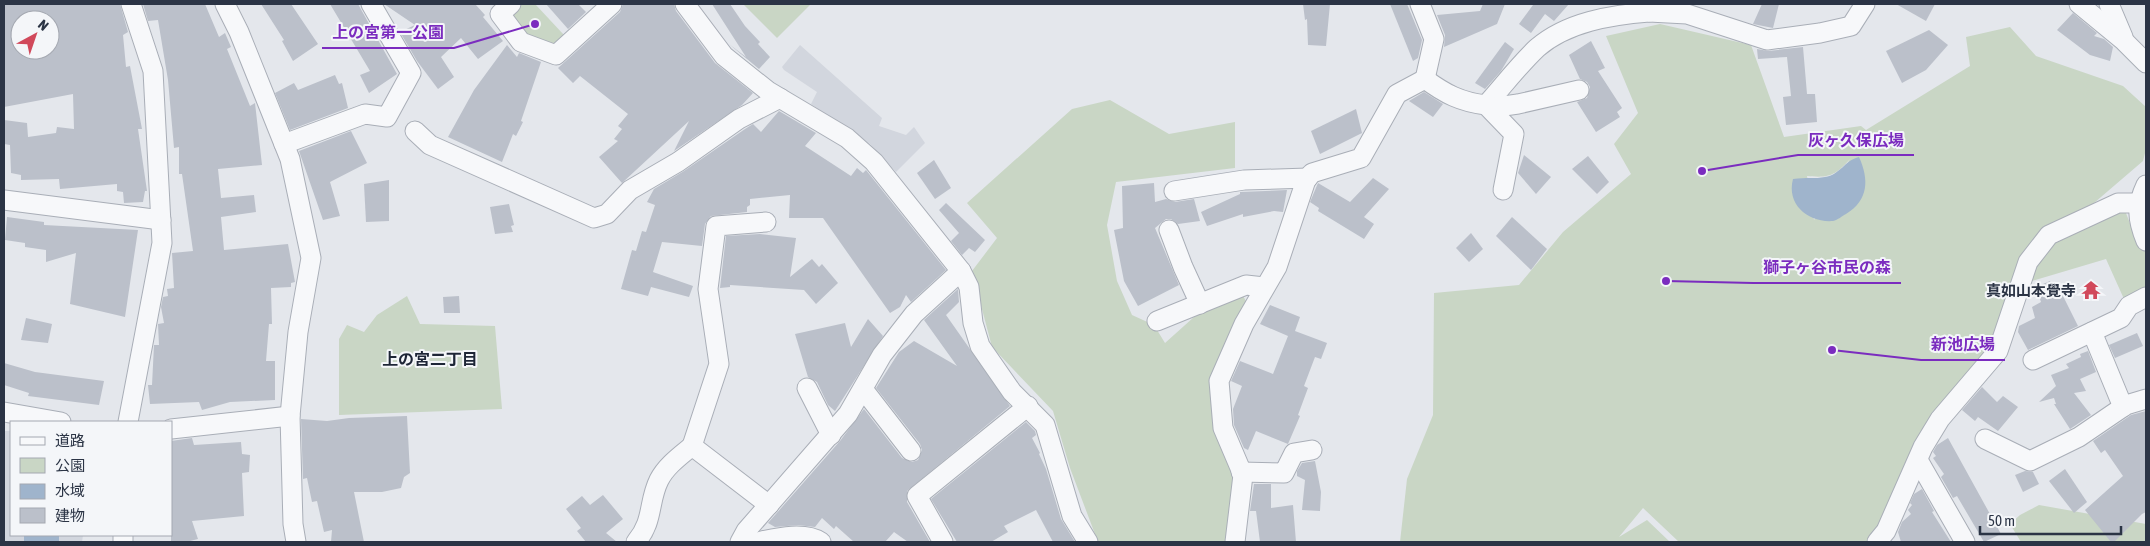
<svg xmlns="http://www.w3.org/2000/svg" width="2150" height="546" viewBox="0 0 2150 546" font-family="'Asap Condensed','Noto Sans JP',sans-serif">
<rect width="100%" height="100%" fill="#e4e7ec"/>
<g fill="#d2d6de">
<path d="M800,45L882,118L879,126L906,135L914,127L925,143L896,172L870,144L811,104L817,92L784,70L782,67Z"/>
<path d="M4,431H11V535H83L82,542H4Z"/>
</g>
<g fill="#c9d6c5" fill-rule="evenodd">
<path d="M522,4H535L564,35L552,45L525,37L510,14Z"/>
<path d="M743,4H811L777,38Z"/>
<path d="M1660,24L1751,45L1784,137L1861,126L1866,130L1970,66L1966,37L2010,27L2036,56L2123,86L2146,107V149L2143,161L2087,209L2124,208L2136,239L2146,251V288L2124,299L2106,259L2029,282L1992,346L1937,412L1911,450L1878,527L1866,542H1679L1643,508L1619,537L1647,520L1670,542H1400L1407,479L1433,415L1434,293L1519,285L1563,232L1631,174L1614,144L1638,113L1606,36ZM1850,159L1814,220L1807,176C1829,178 1835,176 1850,159Z"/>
<path d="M1110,100L1169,134L1235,122V168L1116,182L1107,225L1117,281L1132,315L1154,325L1165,343L1194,317L1242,294L1247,303L1214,380L1237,477L1232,542H1098L1070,468L1053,411L992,347L972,271L997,238L967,203L1072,109Z"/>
<path d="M407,296L420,324L495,326L502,409L339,415V339L347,325L364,332L377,315Z"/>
<path d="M2039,505L2146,524V542H2021L2010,524L2020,515Z"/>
</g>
<g fill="#9fb4cc">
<path d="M1859,157C1869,179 1869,200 1846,214C1842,216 1838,220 1833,221C1809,223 1786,205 1793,179C1806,177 1815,179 1825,177C1840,175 1845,160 1859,157Z"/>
<rect x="24" y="535" width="35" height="7"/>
</g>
<g fill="#bbc0ca" fill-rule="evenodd">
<path d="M4,4H120L128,32L123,35L126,67L130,66L142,129H138L147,191H145L143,202L124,203L123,192L117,191V184L60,189L59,179L21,180V175L11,173L10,145L4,144V120L27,123L28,137L56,133L57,127L74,129L73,94L4,107ZM20,20H50V50H20Z"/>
<path d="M143,4H205L219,37L225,33L231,47L227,49L250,106L255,103L262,165L218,169L221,198L254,195L256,212L221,217L224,250L288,244L295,282L291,283V287L271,288L272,324H269L266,361H275V400L230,402L202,410L199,402L150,404L148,385H152L154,345H159L158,324L164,323L161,307L163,297L168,296L167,289L174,288L172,253L193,251L182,174H179V147L174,148L168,80L158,20L148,21Z"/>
<path d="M261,4H291L318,44L293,61L282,41L284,40Z"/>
<path d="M330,4H358L397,74L369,93L360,75L370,71Z"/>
<path d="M384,4H475L485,15L483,17L503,41L478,59L461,38L441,57L454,77L438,89L417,61L400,32L415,25Z"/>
<path d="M546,4H578L586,12L568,29Z"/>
<path d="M623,4H674L676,11L715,63L753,93L742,105L674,151L689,121L622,183L599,157L618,141L614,139L622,129L618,126L628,114L580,76L573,83L558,68L620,12Z"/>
<path d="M712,4H730L745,26L760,42L758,44L770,57L759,69L729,44L746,57Z"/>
<path d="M1303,4H1330L1326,46L1308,45L1307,19L1305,20Z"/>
<path d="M1390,4H1407L1422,40L1418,58L1413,61Z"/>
<path d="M1483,4H1505L1497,24L1444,47L1445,35L1437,15L1480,11Z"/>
<path d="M1532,4H1569L1554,21L1545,14L1531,33L1519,24L1533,5Z"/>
<path d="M1762,4H1779L1773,28L1753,24Z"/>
<path d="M1896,4H1935L1926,21Z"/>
<path d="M2073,13L2097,33L2094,36L2104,39L2113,47L2110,61L2090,55L2057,30Z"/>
<path d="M1929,30L1948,45L1926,70L1902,83L1886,51Z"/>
<path d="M1591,41L1605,68L1598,71L1622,108L1617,112L1620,117L1596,132L1577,102L1587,98L1590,87L1587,82L1580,79L1569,55Z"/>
<path d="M1505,42L1514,49L1501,71L1485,89L1475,83Z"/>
<path d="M507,45L517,57L519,53L541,62L521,121L523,122L516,136L513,134L502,162L448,137L474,90Z"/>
<path d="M1803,47L1807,94H1815L1817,122L1786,125L1783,97L1791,96L1787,57L1758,59L1757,49L1768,51Z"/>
<path d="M335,75L339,84L342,83L348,108L290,130L275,93L294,83L298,90Z"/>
<path d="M1424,92L1443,104L1433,117L1409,101Z"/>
<path d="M1356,109L1362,133L1320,154L1311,131Z"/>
<path d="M779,111L816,133L805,146L851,176L857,168L863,173L866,170L946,270L911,302L906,295L900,307L890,313L823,218H789L790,195L750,199V205L747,207V212L711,216L705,224L702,246L662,242L653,272L693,286L689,297L651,287L648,296L621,289L632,250L636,251L642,231L646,232L655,205L647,202L654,189L684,171L745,129L753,124L761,132Z"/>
<path d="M351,131L367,163L330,182L340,216L323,220L299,151Z"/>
<path d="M1524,155L1551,177L1536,194L1518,173Z"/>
<path d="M1588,156L1609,182L1597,194L1572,169Z"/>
<path d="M934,160L951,188L935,199L917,173Z"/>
<path d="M1373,178L1389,189L1364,217L1374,224L1364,239L1318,211L1319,208L1310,202L1318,183L1350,202Z"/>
<path d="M389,180V221L366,222L364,184Z"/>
<path d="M1154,183L1155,202L1166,199L1175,202L1194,199L1200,221L1178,224L1171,219H1166L1155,228L1179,285L1138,306L1124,281L1114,230L1123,228L1122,186Z"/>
<path d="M1287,190L1283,212L1274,211L1243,217V214L1207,226L1201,212L1240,194V192Z"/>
<path d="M946,203L985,240L975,252L969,248L962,255L951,241L959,233L939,210Z"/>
<path d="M509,204L514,225L511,226L513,232L495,234L490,207Z"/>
<path d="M7,217L44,222V225L138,230L125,317L70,304L76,253L46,262V250L25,247V243L5,240Z"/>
<path d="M1512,217L1547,249L1531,270L1496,236Z"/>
<path d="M1471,233L1483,249L1469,262L1456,248Z"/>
<path d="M760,234L796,238L790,277L812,259L819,267L822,264L838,283L816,304L804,290L730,285V287L720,288L726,236Z"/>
<path d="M2050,281L2058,293L2061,292L2078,326L2028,350L2018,332L2019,326L2035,318L2032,307L2041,302L2036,287Z"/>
<path d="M958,289L959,302L946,315L1010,406L907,491V502L930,542H908L894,532L885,542H854L836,526L834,529L822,518L815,527L798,525L775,527L768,523L840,441L864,409L902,458L912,462L918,460L922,450L920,444L876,388L899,352L914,341L957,366L924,320Z"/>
<path d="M459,296L460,313H444L443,297Z"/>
<path d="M1270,305L1300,317L1295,331L1327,343L1321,359L1315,357L1304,386L1308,388L1298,415L1300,416L1288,444L1256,431L1248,450L1244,448L1234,425L1233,409L1242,386L1231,381L1240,361L1273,374L1288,336L1260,324Z"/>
<path d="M26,318L52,324L48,343L21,340Z"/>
<path d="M868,319L883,336L835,411L828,405L817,382L808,377L795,334L845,323L851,347Z"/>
<path d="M2137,333L2143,346L2115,358L2109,345Z"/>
<path d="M2088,351L2096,372L2080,379L2086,391L2074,393L2091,415L2070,429L2054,404H2056L2054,398L2039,402L2056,386L2051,375L2069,368L2066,364L2081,357L2080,354Z"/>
<path d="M4,363L35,372L104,381L99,405L28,396L29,393L4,385Z"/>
<path d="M1982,387L1997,402L2003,396L2018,407L1998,431L1978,417L1975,421L1962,410Z"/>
<path d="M2146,411V512L2142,514L2114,542H2111L2085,510L2123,476L2105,450L2101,453L2093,441L2131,415Z"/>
<path d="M407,416L410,473L404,477L401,488L382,492H354L364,542H331L332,530L324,532L317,501L312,502L307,478L303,479L301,419L327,421L349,418Z"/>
<path d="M1026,422L1035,431L1036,435L1032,438L1040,453L1039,454L1046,469L1061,519L1075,542H1053L1036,510L1004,526L1008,532L991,542H957L931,499Z"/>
<path d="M192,438L194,445L241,442L242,454L250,455L249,472L242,473L244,516L192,521L198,539L186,542H171V441Z"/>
<path d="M1948,438L2001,534L1984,542L1957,496L1953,498L1941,477L1944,474L1933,458L1936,456L1933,452L1937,445Z"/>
<path d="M1315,461L1321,492L1320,511L1302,510L1305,480L1297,476V471L1302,463Z"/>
<path d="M2065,469L2087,502L2074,513L2049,481Z"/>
<path d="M2025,471L2033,472L2039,484L2023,492L2015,475Z"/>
<path d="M1254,484H1271V508L1293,505L1296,542H1260L1256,511H1250Z"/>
<path d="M1922,489L1934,511L1932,512L1951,542H1901L1898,532L1902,522L1911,514L1908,510L1912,505L1910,503L1914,494Z"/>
<path d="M603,495L623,519L606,533L617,542H586L577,531L581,528L566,509L582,496L590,505Z"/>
</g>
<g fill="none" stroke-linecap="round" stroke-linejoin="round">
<g stroke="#a9aeb7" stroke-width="21">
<g id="minor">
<path d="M225,4L239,32L290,159L311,258L298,332L290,416L293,524L296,542"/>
<path d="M511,4L500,14L521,42L556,55L612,4"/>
<path d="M685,4L724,56L768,91L847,138L874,162L961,271L969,287L973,323L980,346L1012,392L1045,425L1072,516L1088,542"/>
<path d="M1420,4L1434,39L1425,79"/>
<path d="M2079,4L2124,41L2146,63"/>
<path d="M2109,4L2123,37"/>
<path d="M1649,12L1687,14L1767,40L1820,33L1851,26L1865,4"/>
<path d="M1425,79C1445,94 1461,102 1486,105L1514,134L1503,190"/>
<path d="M1486,105C1503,86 1519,65 1537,48C1567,22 1611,15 1649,12L1655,4"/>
<path d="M1490,108L1518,104L1579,90"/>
<path d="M415,131L430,145L594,218L607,214L630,190L678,162L739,119L780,98"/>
<path d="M284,144L365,114L387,117L411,73L371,4"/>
<path d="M2146,185C2136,206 2137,219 2146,241"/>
<path d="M1174,191L1244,180L1308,178"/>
<path d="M4,200L161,220"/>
<path d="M1169,230L1183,267L1200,304"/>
<path d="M1157,321L1246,285L1264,287"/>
<path d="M2092,332L2123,407"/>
<path d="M2033,360L2121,318L2129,306L2146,297"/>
<path d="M807,388L831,435"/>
<path d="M863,389L911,451"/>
<path d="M4,412L61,422"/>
<path d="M128,422L162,243L153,71L131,4"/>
<path d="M171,429L290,416"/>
<path d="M1985,439L2030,461L2079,437L2126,405L2146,399"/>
<path d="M692,446L719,364L708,289L716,226L766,222"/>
<path d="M1918,460L1965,542"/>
<path d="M1241,472L1284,473L1294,453L1312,450"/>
<path d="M123,535V542"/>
<path d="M636,542C654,521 648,502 659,480C666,466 680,456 692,446L769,505"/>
<path d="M740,542L746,531L848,414L882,355L914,314L961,271"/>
<path d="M757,542C776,538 804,531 821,542"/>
<path d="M943,542L917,496L1028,406"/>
<path d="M1235,542L1243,475L1223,428L1219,381L1244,324L1277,267L1306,180L1312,173L1361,158L1397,94L1425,79"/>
<path d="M1877,542L1886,531L1923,447L1940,419L1998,351L2028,262L2049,235L2118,203H2138L2146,205"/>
</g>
</g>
<use href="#minor" stroke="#f7f8fa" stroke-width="19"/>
</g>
<defs>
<g id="temple-bare" transform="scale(1.5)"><path d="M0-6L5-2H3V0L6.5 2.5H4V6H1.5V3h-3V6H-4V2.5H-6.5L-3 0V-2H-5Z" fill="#d1495b" stroke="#f4f6f9" stroke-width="2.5" paint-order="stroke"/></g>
</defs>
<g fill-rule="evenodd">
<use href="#temple-bare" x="2091" y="290"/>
</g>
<g text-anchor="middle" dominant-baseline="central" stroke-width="4" stroke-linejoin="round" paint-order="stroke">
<g font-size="15" font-weight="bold" fill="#2b3445" stroke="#f4f6f9" text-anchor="end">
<text x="2076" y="290">真如山本覺寺</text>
</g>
<g font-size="16" font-weight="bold" fill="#1d2536" stroke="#f4f6f9">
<text x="430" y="359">上の宮二丁目</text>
</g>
</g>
<path fill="none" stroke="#7b2cbf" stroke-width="2" d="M535 24L454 48H322M1702 171L1798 155H1914M1666 281L1753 283H1901M1832 350L1921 360H2005"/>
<g fill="#7b2cbf" stroke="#f4f6f9" stroke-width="2">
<circle cx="535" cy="24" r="5"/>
<circle cx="1702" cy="171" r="5"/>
<circle cx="1666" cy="281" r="5"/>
<circle cx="1832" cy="350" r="5"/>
</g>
<g font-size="16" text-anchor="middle" font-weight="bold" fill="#7b2cbf" stroke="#f4f6f9" stroke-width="4" stroke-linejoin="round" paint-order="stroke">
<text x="388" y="38">上の宮第一公園</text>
<text x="1856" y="146">灰ヶ久保広場</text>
<text x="1827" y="273">獅子ヶ谷市民の森</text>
<text x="1963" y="350">新池広場</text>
</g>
<rect width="2150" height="546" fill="none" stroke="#2b3445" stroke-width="10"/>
<rect x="10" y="421" width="162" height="115" fill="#f4f6f9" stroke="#a4a8b1"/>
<rect x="20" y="437" width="25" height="8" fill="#f7f8fa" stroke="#a4a8b1"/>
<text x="55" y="446" font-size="15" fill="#2b3445">道路</text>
<rect x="20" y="458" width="25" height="15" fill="#c9d6c5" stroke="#a4a8b1"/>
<text x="55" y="471" font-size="15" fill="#2b3445">公園</text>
<rect x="20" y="484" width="25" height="15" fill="#9fb4cc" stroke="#a4a8b1"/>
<text x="55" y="496" font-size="15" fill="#2b3445">水域</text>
<rect x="20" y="508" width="25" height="15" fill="#bbc0ca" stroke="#a4a8b1"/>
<text x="55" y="521" font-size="15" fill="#2b3445">建物</text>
<g transform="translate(35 35) rotate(40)"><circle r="24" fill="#f4f6f9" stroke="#a4a8b1"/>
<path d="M0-4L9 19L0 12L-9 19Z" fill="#d1495b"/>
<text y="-8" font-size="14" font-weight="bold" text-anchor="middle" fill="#2b3445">N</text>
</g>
<path d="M1980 526v8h141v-8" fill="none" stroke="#2b3445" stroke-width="2.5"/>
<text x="1988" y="526" font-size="15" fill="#2b3445" stroke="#f4f6f9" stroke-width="4" paint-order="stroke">50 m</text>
</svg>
